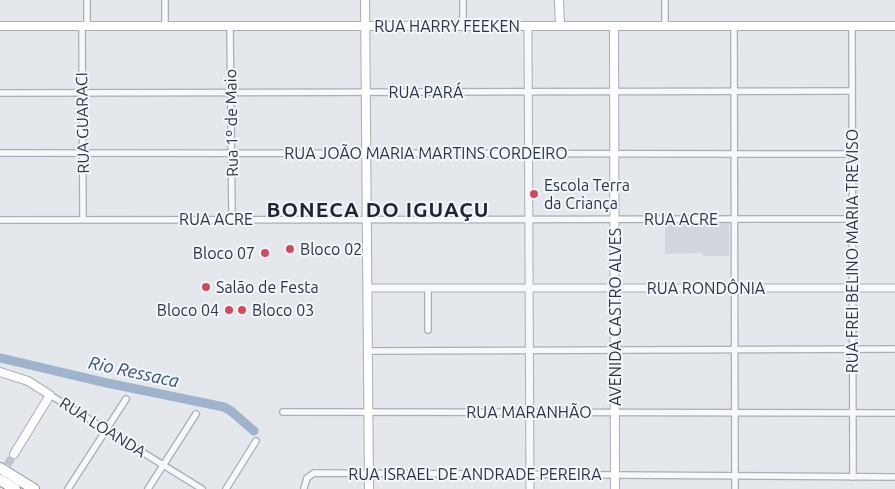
<svg xmlns="http://www.w3.org/2000/svg" width="895" height="489" viewBox="0 0 895 489" font-family="Ubuntu,sans-serif">
<rect width="100%" height="100%" fill="#e4e7ec"/>
<path fill="#d2d6de" d="M665,223H729V256H703L702,253L665,254Z"/>
<g fill="none" stroke-linecap="round" stroke-linejoin="round">
<path stroke="#9fb4cc" stroke-width="9" d="M0,358L107,383L224,407L231,411L254,431"/>
<path stroke="#bfc3cb" stroke-width="8" stroke-dasharray="8 4" stroke-linecap="butt" d="M1,475L14,454"/>
<g stroke="#a9aeb7" stroke-width="8">
<g id="minor">
<path d="M87,0V26"/>
<path d="M463,0V26"/>
<path d="M665,0V26"/>
<path d="M82,26L83,219"/>
<path d="M165,26V0"/>
<path d="M230,26L232,219"/>
<path d="M734,26L735,489"/>
<path d="M852,26L853,477"/>
<path d="M0,93L852,91"/>
<path d="M0,153L852,154"/>
<path d="M0,220L852,219"/>
<path d="M428,288V330"/>
<path d="M368,351L895,349"/>
<path d="M50,395L202,489"/>
<path d="M283,412L895,413"/>
<path d="M304,488L307,478L314,473L895,477"/>
<path d="M68,489L126,399"/>
<path d="M148,489L196,414"/>
<path d="M226,489L256,441"/>
</g>
</g>
<g stroke="#a9aeb7" stroke-width="9">
<g id="tertiary">
<path d="M528,26L530,489"/>
<path d="M368,288H895"/>
</g>
</g>
<g stroke="#a9aeb7" stroke-width="10">
<g id="secondary">
<path d="M365,0L369,489"/>
<path d="M559,0L560,26"/>
<path d="M0,26H895"/>
<path d="M614,26L615,489"/>
<path d="M0,372L28,381L50,395L14,454"/>
</g>
</g>
<g stroke="#8b94a3" stroke-width="12">
<g id="trunk">
<path d="M0,468L34,489"/>
<path d="M0,480L15,489"/>
</g>
</g>
<use href="#minor" stroke="#f7f8fa" stroke-width="5.5"/>
<use href="#tertiary" stroke="#f7f8fa" stroke-width="7"/>
<use href="#secondary" stroke="#fff" stroke-width="8"/>
<use href="#trunk" stroke="#fff" stroke-width="10"/>
</g>
<g fill="#d1495b" stroke="#f4f6f9" stroke-width="2">
<circle cx="534" cy="194" r="5"/>
<circle cx="290" cy="249" r="5"/>
<circle cx="265" cy="253" r="5"/>
<circle cx="206" cy="287" r="5"/>
<circle cx="229" cy="310" r="5"/>
<circle cx="242" cy="310" r="5"/>
</g>
<g text-anchor="middle" dominant-baseline="central" stroke-width="4" stroke-linejoin="round" paint-order="stroke">
<g font-size="16" fill="#2b3445" stroke="#f4f6f9">
<text x="447" y="26">RUA HARRY FEEKEN</text>
<text x="426" y="92">RUA PARÁ</text>
<text transform="translate(82 123) rotate(-91)">RUA GUARACI</text>
<text transform="translate(231 123) rotate(-91)">Rua 1º de Maio</text>
<text x="426" y="153">RUA JOÃO MARIA MARTINS CORDEIRO</text>
<text x="216" y="219">RUA ACRE</text>
<text x="681" y="219">RUA ACRE</text>
<text transform="translate(852 251) rotate(-90)">RUA FREI BELINO MARIA TREVISO</text>
<text x="706" y="288">RUA RONDÔNIA</text>
<text transform="translate(615 317) rotate(-90)">AVENIDA CASTRO ALVES</text>
<text x="529" y="412">RUA MARANHÃO</text>
<text transform="translate(103 427) rotate(32)">RUA LOANDA</text>
<text x="475" y="474">RUA ISRAEL DE ANDRADE PEREIRA</text>
</g>
<g font-size="16" fill="#2b3445" stroke="#f4f6f9" text-anchor="start">
<text x="544" y="185">Escola Terra<tspan x="544" dy="18">da Criança</tspan></text>
<text x="300" y="249">Bloco 02</text>
<text x="255" y="253" text-anchor="end">Bloco 07</text>
<text x="216" y="287">Salão de Festa</text>
<text x="219" y="310" text-anchor="end">Bloco 04</text>
<text x="252" y="310">Bloco 03</text>
</g>
<g font-size="18" font-style="italic" fill="#34527a" stroke="#f4f6f9">
<text transform="translate(134 371) rotate(12)">Rio Ressaca</text>
</g>
<g font-size="21" font-weight="bold" letter-spacing="1" fill="#1d2536" stroke="#f4f6f9">
<text x="378" y="209">BONECA DO IGUAÇU</text>
</g>
</g>
</svg>
